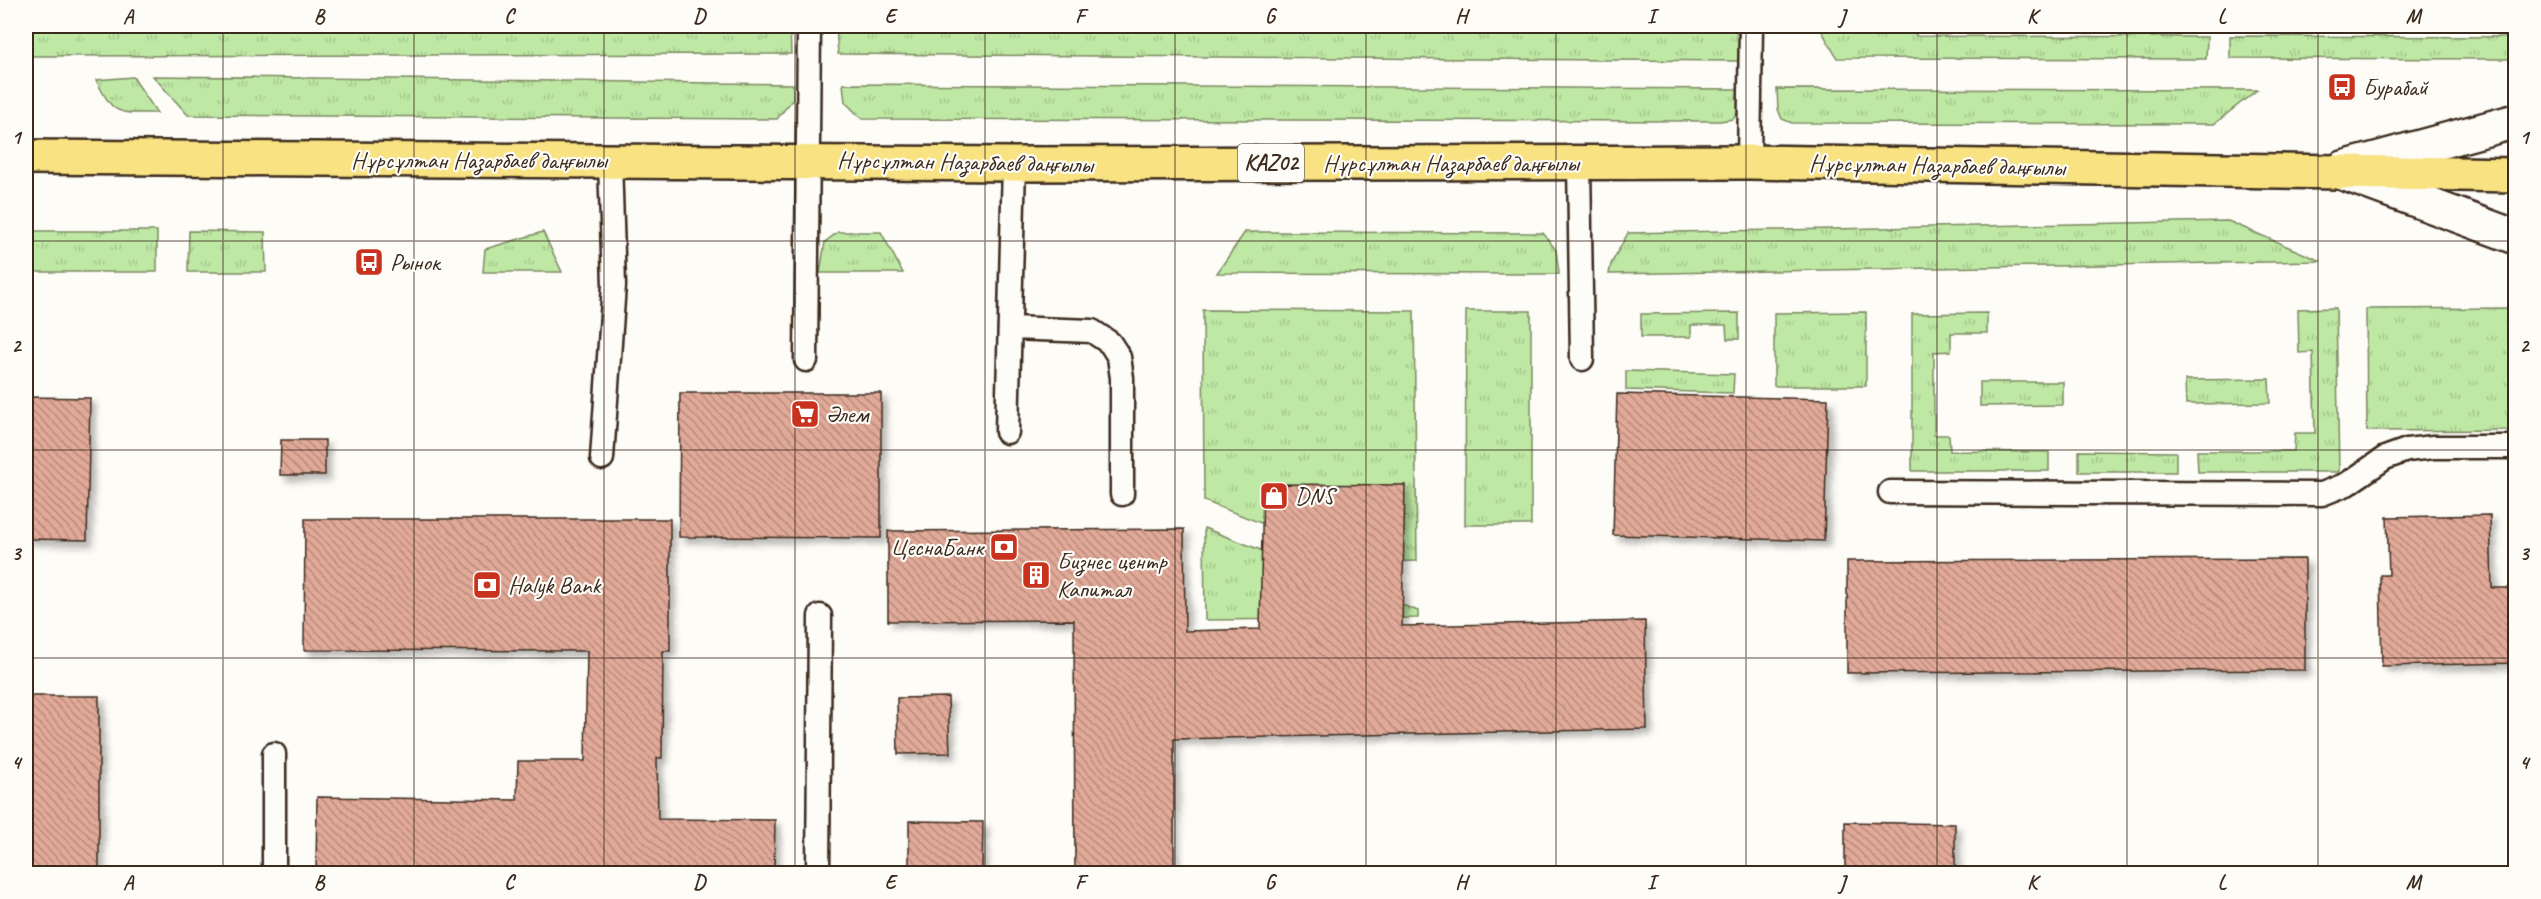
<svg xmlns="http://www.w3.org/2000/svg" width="2541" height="899" viewBox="0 0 2541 899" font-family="Caveat,sans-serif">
<defs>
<pattern id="grass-tufts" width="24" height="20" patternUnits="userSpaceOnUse" patternTransform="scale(1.5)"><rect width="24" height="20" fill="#bee8a4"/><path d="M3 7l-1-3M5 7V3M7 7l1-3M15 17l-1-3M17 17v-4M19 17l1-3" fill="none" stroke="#a4c78d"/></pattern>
<pattern id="building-back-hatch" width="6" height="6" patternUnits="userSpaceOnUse" patternTransform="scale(1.5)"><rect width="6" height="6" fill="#e1a998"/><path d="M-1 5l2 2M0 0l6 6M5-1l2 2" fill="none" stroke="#b88a7b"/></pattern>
<filter id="shadow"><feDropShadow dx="5.5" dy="5.5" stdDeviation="3" flood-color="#0004"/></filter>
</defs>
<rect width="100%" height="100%" fill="#fdfcf7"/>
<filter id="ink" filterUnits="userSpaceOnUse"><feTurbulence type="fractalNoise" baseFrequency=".0167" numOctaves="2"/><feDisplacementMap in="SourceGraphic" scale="12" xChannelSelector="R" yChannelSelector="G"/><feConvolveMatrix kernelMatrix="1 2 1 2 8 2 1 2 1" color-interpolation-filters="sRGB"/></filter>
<g filter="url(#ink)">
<g fill="url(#grass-tufts)" stroke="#7c8961" stroke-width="1.5">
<path d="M26,26H34L36,28L790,26L791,54L26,56Z"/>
<path d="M836,26L1561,29L1567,26H1731L1740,38L1739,61L838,54Z"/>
<path d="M1819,26H1908L1917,36L2207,37L2206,59L1837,58Z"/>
<path d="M2230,36L2515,37V59L2230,58Z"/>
<path d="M153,76L793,84V99L777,119L188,115Z"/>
<path d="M133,77L157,113C117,113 115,117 96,80Z"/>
<path d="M843,84L1740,89V110L1733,119L1720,121L862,119L845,102Z"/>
<path d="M1777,89L2257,90L2214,124L1792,123L1782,119L1778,109Z"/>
<path d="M2228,221L2321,261L1609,274L1611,264L1628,233Z"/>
<rect x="26" y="231" width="131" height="41"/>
<path d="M189,231L265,232L266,272H188Z"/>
<path d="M543,232L562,272H483L485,249Z"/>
<path d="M838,232H881L903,273H820L825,242Z"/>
<path d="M1245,232L1543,233L1556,250L1559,274L1217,273Z"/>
<path d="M2336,308L2339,472H2198L2197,451H2294L2295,433H2315L2313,352L2299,353L2298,309Z"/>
<path d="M2515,308V430L2367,431L2366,309Z"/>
<path d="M1203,310L1414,311L1417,561L1364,563L1204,501Z"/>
<path d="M1466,311H1531V525H1465Z"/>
<path d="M1866,312V386H1774V313Z"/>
<path d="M1739,313V339H1727L1726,325H1691V337H1641V314Z"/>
<path d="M1987,313V333H1951V351L1934,352V435H1949L1950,451L2049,452V471H1912V314Z"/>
<path d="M1626,371L1734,374L1733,393L1626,390Z"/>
<path d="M2269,379L2270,403L2186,404L2185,380Z"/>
<path d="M1980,382H2063V405L1980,406Z"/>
<path d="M2079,451L2176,452V472H2079Z"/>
<path d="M1204,528L1418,611V618L1205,620Z"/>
</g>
<g fill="url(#building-back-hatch)" stroke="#3b2a1e" stroke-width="1.5" filter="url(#shadow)">
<path d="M680,393H881V538L679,537Z"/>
<path d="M1617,394L1828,399L1824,541L1613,535Z"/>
<path d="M26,397L90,398L87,540L26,539Z"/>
<path d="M281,440H325V475H280Z"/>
<path d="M1263,484L1405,485L1402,626L1645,621L1647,729L1174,739V873H1075L1074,620L888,621V531L1184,529L1185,631L1260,629Z"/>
<path d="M2490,515L2492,588H2516V663L2382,666L2380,575H2389L2387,517Z"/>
<path d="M305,519H670V651H663L662,758H657L658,819L775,820L774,873H316L317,797L517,800L518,761H585L587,651L304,650Z"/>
<path d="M2305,559V670L1847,673V561Z"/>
<rect x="26" y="696" width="73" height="177"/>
<path d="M948,697L950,753L898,754L897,698Z"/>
<path d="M909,821L983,822L982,873H909Z"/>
<path d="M1845,822L1955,824V873H1845Z"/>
</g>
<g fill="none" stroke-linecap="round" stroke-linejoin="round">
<g stroke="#3b2a1e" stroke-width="27">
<g id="lane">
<path d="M1579,162L1582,359"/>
<path d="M1749,162L1751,26"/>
<path d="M1010,328L1092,331L1110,343L1119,357L1122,378V494"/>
<path d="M806,360L809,26"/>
<path d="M1007,432L1014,164"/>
<path d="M602,458L614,285L610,161"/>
<path d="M1890,492L2322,494L2347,484L2385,458L2407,450L2433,447H2516"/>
<path d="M274,754V874"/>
<path d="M818,874L820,616"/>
</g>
</g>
<g stroke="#3b2a1e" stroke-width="38">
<g id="secondary">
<path d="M2343,168L2516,121"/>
<path d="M2343,173L2516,237"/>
</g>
</g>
<g stroke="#3b2a1e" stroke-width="38">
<path id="highway" d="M26,157L1014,164L1749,162L2516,175"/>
</g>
<use href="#lane" stroke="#fdfcf7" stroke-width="22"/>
<use href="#secondary" stroke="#fdfcf7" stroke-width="33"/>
<use href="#highway" stroke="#f8e281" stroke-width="33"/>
</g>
</g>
<path fill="none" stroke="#3b2a1e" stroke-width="1.5" stroke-opacity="0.55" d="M223,26V874M414,26V874M604,26V874M795,26V874M985,26V874M1175,26V874M1366,26V874M1556,26V874M1746,26V874M1937,26V874M2127,26V874M2318,26V874M26,241H2516M26,450H2516M26,658H2516"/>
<defs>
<g id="bus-square" transform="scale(1.5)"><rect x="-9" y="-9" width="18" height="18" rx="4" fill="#c8321e" stroke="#fdfcf7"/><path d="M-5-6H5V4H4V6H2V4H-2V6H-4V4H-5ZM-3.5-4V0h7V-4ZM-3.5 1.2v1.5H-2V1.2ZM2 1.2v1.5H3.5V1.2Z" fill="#fff"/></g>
<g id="supermarket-square" transform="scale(1.5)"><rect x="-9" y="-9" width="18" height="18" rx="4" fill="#c8321e" stroke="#fdfcf7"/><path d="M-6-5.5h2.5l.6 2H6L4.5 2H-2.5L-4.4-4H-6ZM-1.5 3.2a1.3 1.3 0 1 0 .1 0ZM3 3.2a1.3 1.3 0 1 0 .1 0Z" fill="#fff"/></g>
<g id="shop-square" transform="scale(1.5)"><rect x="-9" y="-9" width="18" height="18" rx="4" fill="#c8321e" stroke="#fdfcf7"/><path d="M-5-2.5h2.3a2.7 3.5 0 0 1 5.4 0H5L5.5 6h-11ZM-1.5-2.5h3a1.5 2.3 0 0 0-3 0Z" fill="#fff"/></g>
<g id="bank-square" transform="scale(1.5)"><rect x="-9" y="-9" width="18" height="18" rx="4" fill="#c8321e" stroke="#fdfcf7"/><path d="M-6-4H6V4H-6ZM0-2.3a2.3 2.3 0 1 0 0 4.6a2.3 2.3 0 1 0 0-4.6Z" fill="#fff"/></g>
<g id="building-square" transform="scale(1.5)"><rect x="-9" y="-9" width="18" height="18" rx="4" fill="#c8321e" stroke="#fdfcf7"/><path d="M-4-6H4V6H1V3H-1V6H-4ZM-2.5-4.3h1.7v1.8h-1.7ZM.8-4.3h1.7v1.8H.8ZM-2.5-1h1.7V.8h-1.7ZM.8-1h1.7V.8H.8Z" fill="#fff"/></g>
</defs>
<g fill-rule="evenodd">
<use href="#bus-square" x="2342" y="87"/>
<use href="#bus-square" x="369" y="262"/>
<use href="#supermarket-square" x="805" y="414"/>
<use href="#shop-square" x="1274" y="496"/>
<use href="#bank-square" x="1004" y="547"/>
<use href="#building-square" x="1036" y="575"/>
<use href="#bank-square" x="487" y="585"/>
</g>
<g text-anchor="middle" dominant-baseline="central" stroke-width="4.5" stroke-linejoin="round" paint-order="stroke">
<rect fill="#fdfcf7" stroke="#75695f" stroke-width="1.5" x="1238" y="144" width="66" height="38" rx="4.5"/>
<g font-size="22" font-weight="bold" fill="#3b2a1e">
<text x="1271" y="163">KАZ02</text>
</g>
<g font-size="24" fill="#3b2a1e" stroke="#fdfcf7" text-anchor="start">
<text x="2363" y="87">Бурабай</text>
<text x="390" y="262">Рынок</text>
<text x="826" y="414">Әлем</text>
<text x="1295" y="496">DNS</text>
<text x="983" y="547" text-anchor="end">ЦеснаБанк</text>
<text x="1057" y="561">Бизнес центр<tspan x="1057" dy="28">Капитал</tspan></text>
<text x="508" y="585">Halyk Bank</text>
</g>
<g font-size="24" fill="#3b2a1e" stroke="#fdfcf7">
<text x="479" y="160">Нұрсұлтан Назарбаев даңғылы</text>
<text transform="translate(965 162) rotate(1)">Нұрсұлтан Назарбаев даңғылы</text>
<text x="1451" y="163">Нұрсұлтан Назарбаев даңғылы</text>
<text transform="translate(1937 165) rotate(1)">Нұрсұлтан Назарбаев даңғылы</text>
</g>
</g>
<rect width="2541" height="899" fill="none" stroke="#fdfcf7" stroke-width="66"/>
<rect x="33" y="33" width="2475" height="833" fill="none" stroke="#3b2a1e" stroke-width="2"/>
<g font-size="20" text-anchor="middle" font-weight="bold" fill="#3b2a1e">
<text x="128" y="23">A</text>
<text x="319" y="23">B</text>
<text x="509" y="23">C</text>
<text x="699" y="23">D</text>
<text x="890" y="23">E</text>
<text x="1080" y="23">F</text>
<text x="1270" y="23">G</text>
<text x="1461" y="23">H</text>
<text x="1651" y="23">I</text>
<text x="1842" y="23">J</text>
<text x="2032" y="23">K</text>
<text x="2222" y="23">L</text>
<text x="2413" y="23">M</text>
<text x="16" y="144">1</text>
<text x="2524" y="144">1</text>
<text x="16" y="352">2</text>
<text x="2524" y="352">2</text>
<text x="16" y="560">3</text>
<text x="2524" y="560">3</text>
<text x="16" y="769">4</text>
<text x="2524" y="769">4</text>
<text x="128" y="889">A</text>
<text x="319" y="889">B</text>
<text x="509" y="889">C</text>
<text x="699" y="889">D</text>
<text x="890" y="889">E</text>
<text x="1080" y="889">F</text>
<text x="1270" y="889">G</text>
<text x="1461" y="889">H</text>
<text x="1651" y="889">I</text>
<text x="1842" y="889">J</text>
<text x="2032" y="889">K</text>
<text x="2222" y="889">L</text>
<text x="2413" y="889">M</text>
</g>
</svg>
